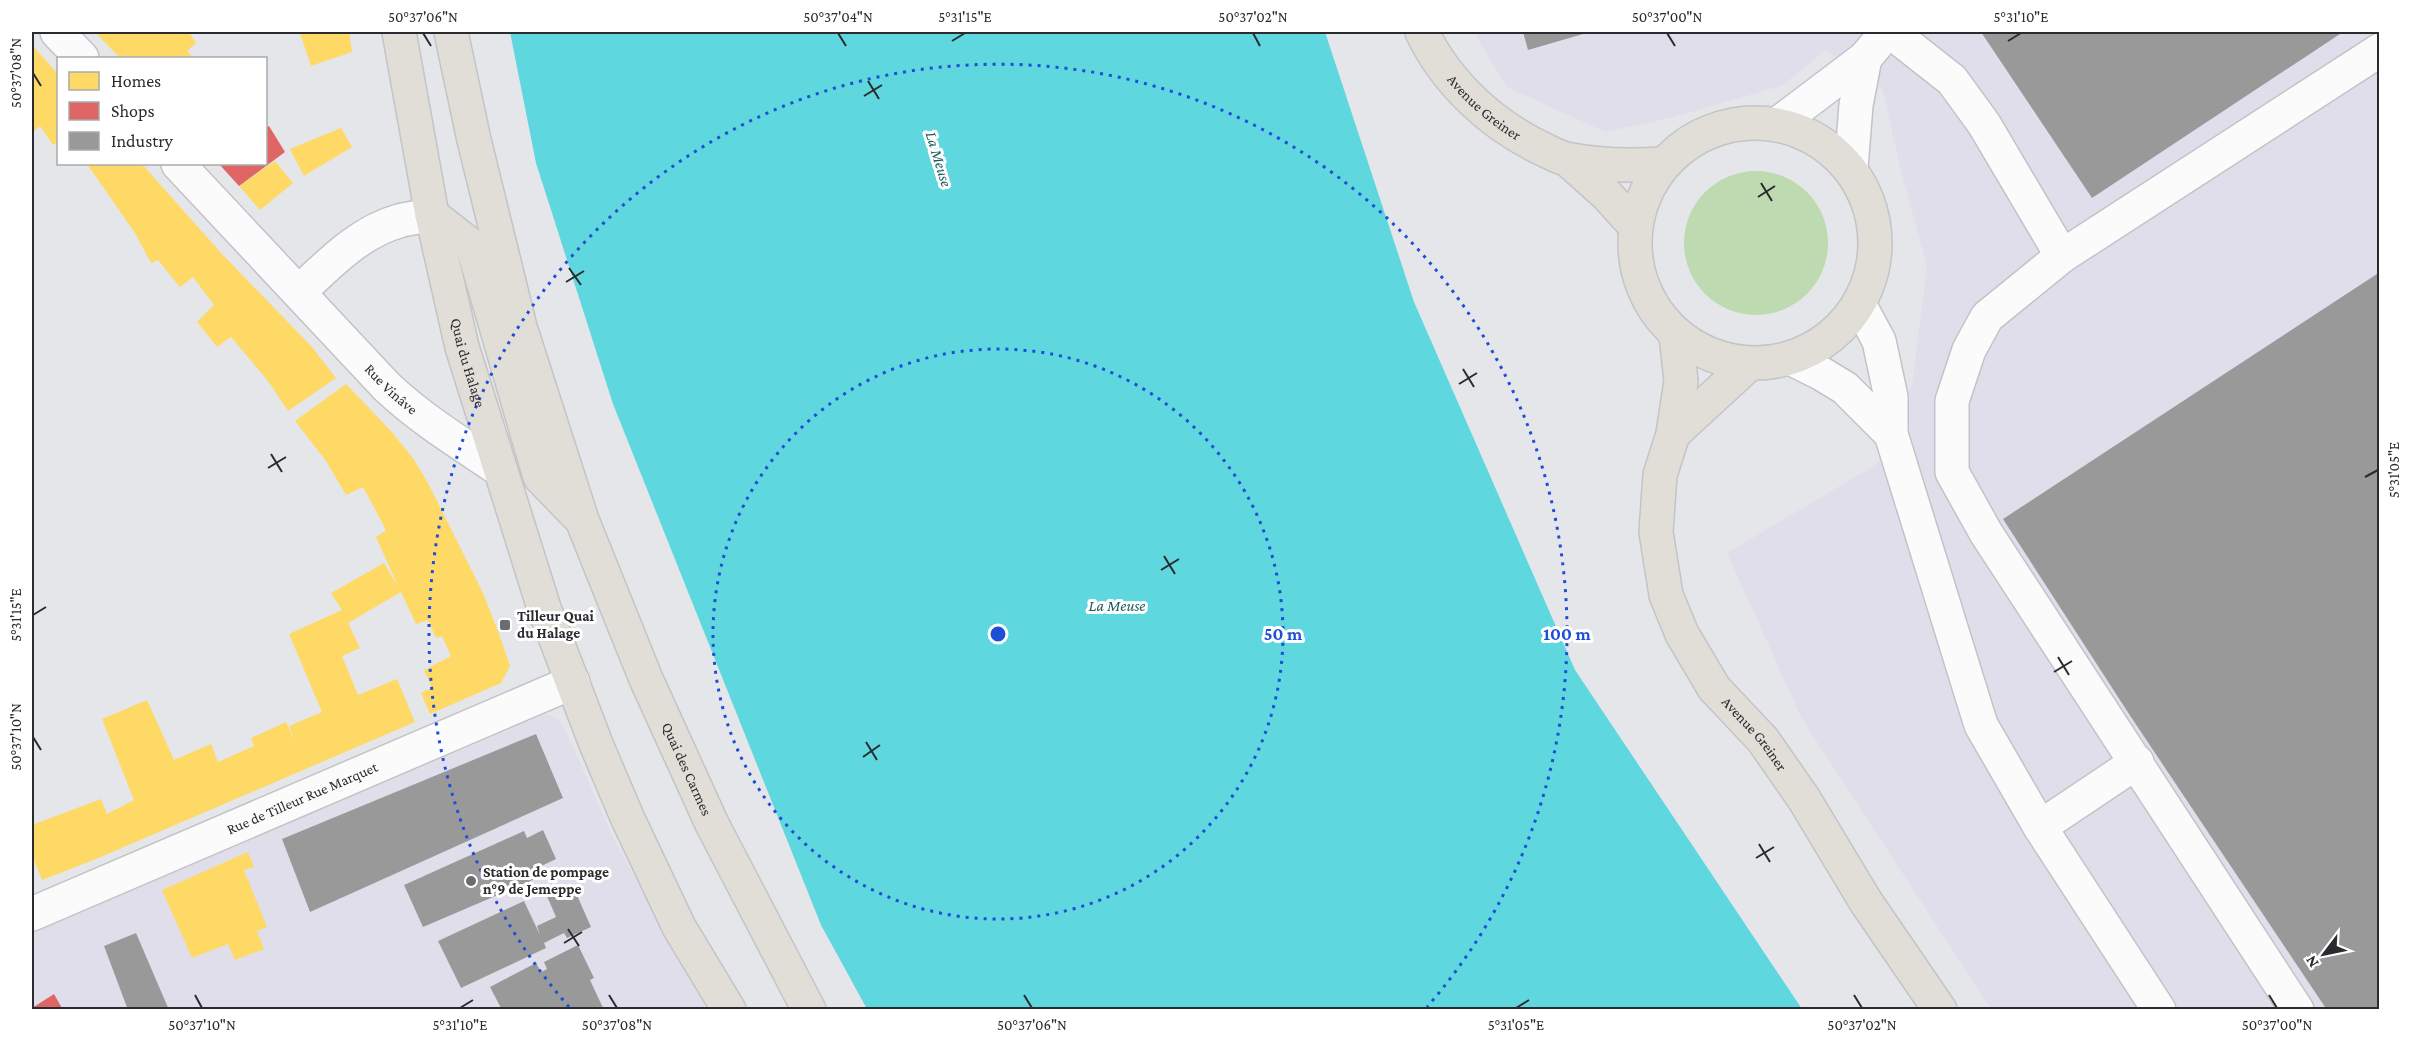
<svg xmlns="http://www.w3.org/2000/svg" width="2411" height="1041" viewBox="0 0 2411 1041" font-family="'Crimson Pro',serif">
<rect width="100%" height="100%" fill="#e4e6ea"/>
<g fill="#e1deeb">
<path d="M1474,32H2379V1009H1991L1802,719L1727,553L1877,464L1912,384L1927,266L1899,163L1883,90L1826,50L1783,85L1674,117L1605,132L1507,87Z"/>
<path d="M546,714L556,718L563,725L615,841L706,1009H32V933Z"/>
</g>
<circle fill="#bedab0" cx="1756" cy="243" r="72"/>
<path fill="#5fd7de" d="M510,32H1325L1414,302L1575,670L1802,1009H867L821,925L613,404L536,163Z"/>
<g fill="#ffd966">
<path d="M95,32H189L196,43L187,51L193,58H120Z"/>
<path d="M304,32H349L352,52L311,66L300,33Z"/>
<path d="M32,45L58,74V142L53,145L40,126L32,133Z"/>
<path d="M341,128L352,147L304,176L290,149Z"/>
<path d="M275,161L293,183L260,210L239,186Z"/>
<path d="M87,164H142L222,254L312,347L336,378L288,411L268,381L231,337L217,347L197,322L214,305L193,277L180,287L158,260L151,263L135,233Z"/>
<path d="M346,384L391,431L413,458L428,483L483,593L499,634L510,666L501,683L430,714L421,693L432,688L424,670L451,656L442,636L436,638L428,620L416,624L401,592L348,623L360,648L342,656L358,695L397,679L415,722L96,859L42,880L32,855V825L101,799L107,814L134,800L102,719L147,700L174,760L211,744L218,762L254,746L251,738L286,722L296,743L289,726L322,712L289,634L342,610L331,593L384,563L398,586L376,537L386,530L363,487L346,495L326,461L295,421Z"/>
<path d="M248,852L254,867L244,870L267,927L257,931L264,949L235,960L228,944L192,958L162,890Z"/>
</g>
<g fill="#e06666">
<path d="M269,126L285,152L239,186L219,164H266V128Z"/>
<path d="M54,994L63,1010H32V1008Z"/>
</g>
<g fill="#999">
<path d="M1523,32H1590L1528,50Z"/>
<path d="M1981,32H2343L2092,198Z"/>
<path d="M2380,272V1010H2327L2129,714L2003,519Z"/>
<path d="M536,734L563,798L310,912L282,839Z"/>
<path d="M543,830L556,859L531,871L535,879L423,927L404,885L524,831L527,838Z"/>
<path d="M572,884L591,927L567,938L564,933L544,943L546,948L461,988L438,941L524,901L540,935L537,926L556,917L546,894Z"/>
<path d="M136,933L169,1010H128L104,946Z"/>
<path d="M578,945L594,978L590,980L604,1010H502L490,987L536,963L541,972L547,969L544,962Z"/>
</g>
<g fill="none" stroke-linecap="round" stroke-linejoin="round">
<g stroke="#c2c3c6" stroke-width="36">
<g id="minor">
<path d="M57,32L82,58"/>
<path d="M1891,32L1952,80L1984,124L2062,256"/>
<path d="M1779,123L1865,58L1887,32"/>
<path id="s1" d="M178,164L387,387C421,419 460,443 499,469"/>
<path d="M1851,168L1856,105L1865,58"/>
<path d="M299,292C328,265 359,232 399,221C409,218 421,217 432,215"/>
<path d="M1790,358L1822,374L1845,388L1891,434V397L1879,341L1859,304"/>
<path d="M1891,434L1981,725L2040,827L2159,1010"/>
<path d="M2040,827L2137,762"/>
<path id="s2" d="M32,914L573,682"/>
<path d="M2297,1010L1986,533L1952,472V401L1969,350L1987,317L2062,256L2380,50"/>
</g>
</g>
<g stroke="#c3c4c6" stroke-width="36">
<g id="major">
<path id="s3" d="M399,32L432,215L462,347L544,608L596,744L627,817L679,927L729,1010"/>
<path id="s4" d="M451,32L474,140L520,327L582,520L646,679L712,824L809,1010"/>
<path id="s5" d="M1422,32C1447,84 1493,126 1545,150C1553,154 1562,159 1571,160C1602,166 1631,166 1662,164"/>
<circle cx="1755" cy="243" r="120"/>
<path d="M1568,160L1606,194L1635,226"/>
<path d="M432,215L473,247L540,477L577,515"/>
<path id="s6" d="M1676,335L1681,381L1673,434L1660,475L1656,532L1666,595L1682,634L1714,688L1763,740L1804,799L1866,902L1940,1010"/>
<path d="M1673,434L1749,364"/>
</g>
</g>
<use href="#minor" stroke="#fbfbfc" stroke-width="33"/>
<use href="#major" stroke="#e0ded7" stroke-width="33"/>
</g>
<path fill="none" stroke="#292b2e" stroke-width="2" d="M423,33L431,46M838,33L846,46M1253,33L1260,46M1667,33L1675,46M952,41L965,33M2008,41L2021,33M33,73L41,86M868,81L879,99M864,96L882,85M1761,183L1772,201M1758,197L1775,186M569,268L581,285M566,282L584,271M1463,369L1474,387M1459,384L1477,373M271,454L282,472M268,468L286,457M2365,477L2378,470M1164,556L1175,574M1161,570L1179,559M33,615L46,607M2058,657L2069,675M2054,672L2072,661M33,737L41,750M866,742L877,760M863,757L880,745M1759,844L1770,862M1756,858L1774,847M568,929L579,946M564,943L582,932M195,995L202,1008M609,995L617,1008M1024,995L1032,1008M1854,995L1862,1008M2269,995L2277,1008M460,1008L473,1000M1516,1008L1529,1000"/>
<g fill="none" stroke="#1d4ed8" stroke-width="3" stroke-dasharray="3 6">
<circle cx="998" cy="634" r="285"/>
<path d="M569 1007A569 569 0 1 1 1427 1007"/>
</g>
<g fill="#6a6c70" stroke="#fff" stroke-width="2">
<rect x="499" y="619" width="12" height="12" rx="3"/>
<circle cx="471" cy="881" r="6"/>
</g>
<g text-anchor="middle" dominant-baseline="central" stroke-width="6" stroke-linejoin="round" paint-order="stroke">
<g font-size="15" fill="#292b2e" stroke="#fff">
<text stroke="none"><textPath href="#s5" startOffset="99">Avenue Greiner</textPath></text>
<text stroke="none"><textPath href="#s3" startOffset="338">Quai du Halage</textPath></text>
<text stroke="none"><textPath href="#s1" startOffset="310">Rue Vinâve</textPath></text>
<text stroke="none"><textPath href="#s6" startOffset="430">Avenue Greiner</textPath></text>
<text stroke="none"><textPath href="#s4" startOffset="776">Quai des Carmes</textPath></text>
<text stroke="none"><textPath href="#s2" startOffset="294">Rue de Tilleur Rue Marquet</textPath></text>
</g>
<g font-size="15" font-weight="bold" fill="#292b2e" stroke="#fff" text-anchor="start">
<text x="517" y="616">Tilleur Quai<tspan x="517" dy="17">du Halage</tspan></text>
<text x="483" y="872">Station de pompage<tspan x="483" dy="17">n°9 de Jemeppe</tspan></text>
</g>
<g font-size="16" font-style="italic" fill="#1c5c5f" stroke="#fff">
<text transform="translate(939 159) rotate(73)">La Meuse</text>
<text x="1117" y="605">La Meuse</text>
</g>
</g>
<circle cx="998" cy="634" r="9" fill="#1d4ed8" stroke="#fff" stroke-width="3"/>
<g font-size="18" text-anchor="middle" font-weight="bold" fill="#1d4ed8" stroke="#fff" stroke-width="6" stroke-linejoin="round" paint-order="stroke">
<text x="1283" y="640">50 m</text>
<text x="1567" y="640">100 m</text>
</g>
<rect width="2411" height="1041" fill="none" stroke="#ffffff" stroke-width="66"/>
<rect x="57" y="57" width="210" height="108" fill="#ffffff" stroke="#a9aaab" stroke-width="1.5"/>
<rect x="69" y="72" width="30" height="18" fill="#ffd966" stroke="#a9aaab" stroke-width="1.5"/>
<text x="111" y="87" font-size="18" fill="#292b2e">Homes</text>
<rect x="69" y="102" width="30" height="18" fill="#e06666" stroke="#a9aaab" stroke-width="1.5"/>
<text x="111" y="117" font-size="18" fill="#292b2e">Shops</text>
<rect x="69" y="132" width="30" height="18" fill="#999999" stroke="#a9aaab" stroke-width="1.5"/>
<text x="111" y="147" font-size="18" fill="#292b2e">Industry</text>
<g transform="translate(2324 954) rotate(238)" stroke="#ffffff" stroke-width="4.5" paint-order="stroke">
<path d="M0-4.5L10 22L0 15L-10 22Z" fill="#292b2e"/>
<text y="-9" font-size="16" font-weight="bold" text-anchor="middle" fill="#292b2e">N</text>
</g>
<rect x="33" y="33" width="2345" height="975" fill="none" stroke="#292b2e" stroke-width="2"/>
<g font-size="15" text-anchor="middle" fill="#292b2e">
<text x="423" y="22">50°37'06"N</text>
<text x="838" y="22">50°37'04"N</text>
<text x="965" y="22">5°31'15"E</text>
<text x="1253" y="22">50°37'02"N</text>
<text x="1667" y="22">50°37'00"N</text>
<text x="2021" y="22">5°31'10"E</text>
<text transform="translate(16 73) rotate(-90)" y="5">50°37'08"N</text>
<text transform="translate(2394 470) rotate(-90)" y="5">5°31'05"E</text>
<text transform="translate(16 615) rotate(-90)" y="5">5°31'15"E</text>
<text transform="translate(16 737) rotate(-90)" y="5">50°37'10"N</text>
<text x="202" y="1030">50°37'10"N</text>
<text x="460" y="1030">5°31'10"E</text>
<text x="617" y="1030">50°37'08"N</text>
<text x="1032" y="1030">50°37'06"N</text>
<text x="1516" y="1030">5°31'05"E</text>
<text x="1862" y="1030">50°37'02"N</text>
<text x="2277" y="1030">50°37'00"N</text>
</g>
</svg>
